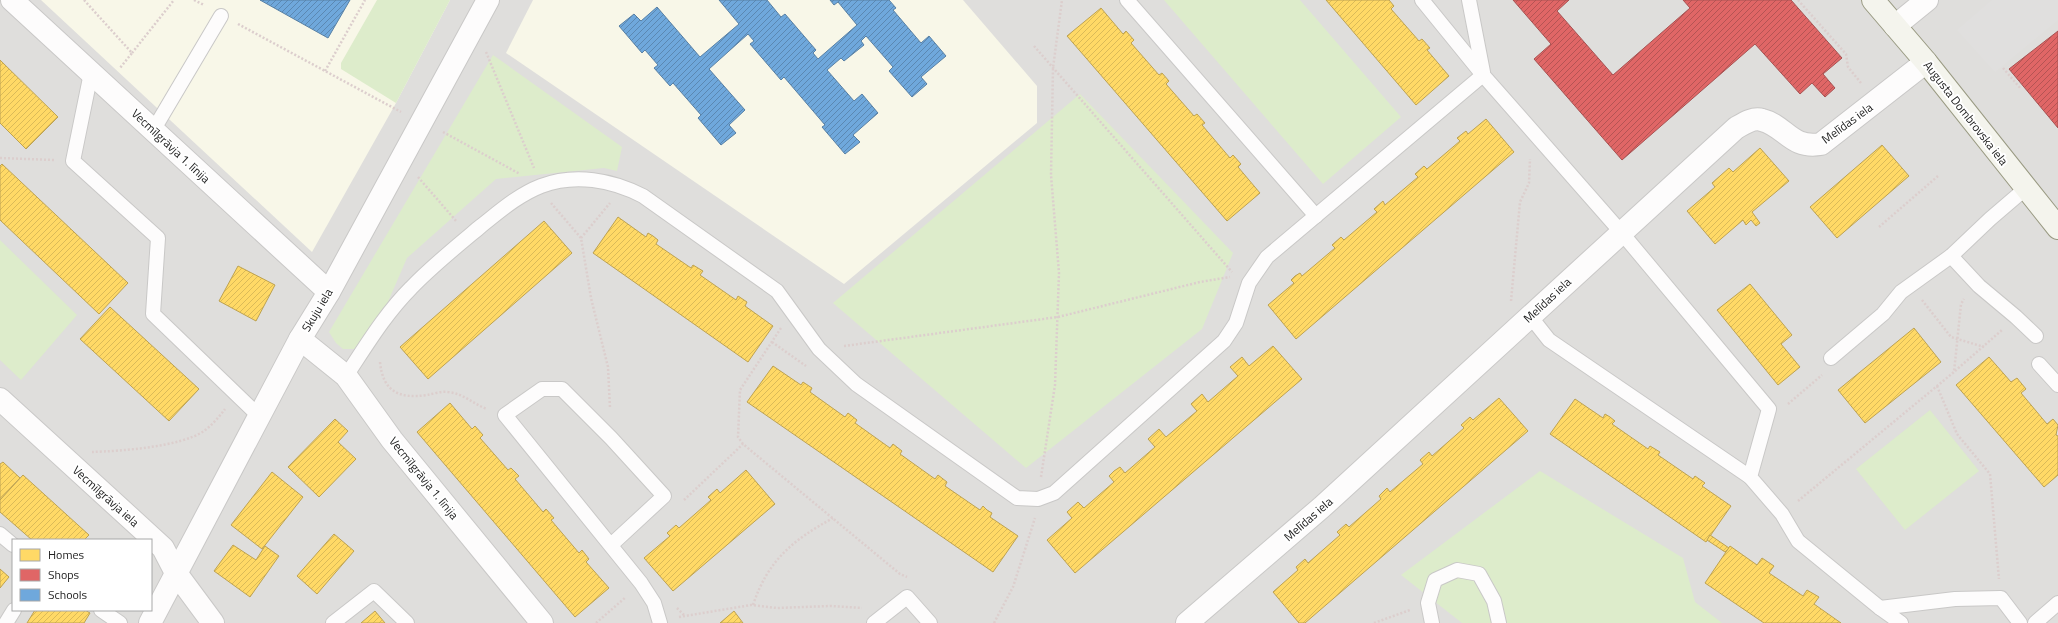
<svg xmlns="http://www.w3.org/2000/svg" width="2058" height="623" viewBox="0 0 2058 623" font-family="'Titillium Web',sans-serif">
<defs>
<pattern id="homes-hatch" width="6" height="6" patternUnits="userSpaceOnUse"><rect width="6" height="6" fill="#ffd966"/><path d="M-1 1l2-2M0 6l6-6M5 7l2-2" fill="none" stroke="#daba58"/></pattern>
<pattern id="shops-hatch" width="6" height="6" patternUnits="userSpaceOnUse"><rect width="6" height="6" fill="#e06666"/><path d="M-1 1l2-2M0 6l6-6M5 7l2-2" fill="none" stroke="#b55454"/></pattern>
<pattern id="schools-hatch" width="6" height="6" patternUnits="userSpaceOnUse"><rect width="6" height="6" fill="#6fa8dc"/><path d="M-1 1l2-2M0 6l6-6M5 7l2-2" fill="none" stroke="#5b88b2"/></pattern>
</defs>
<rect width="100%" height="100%" fill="#f0eeeb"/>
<path fill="#dfdedc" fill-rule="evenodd" d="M0,0H2058V623H0ZM13,540H151V610H13Z"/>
<g fill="#f8f7e8">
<path d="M41,0H450L396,103L312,252Z"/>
<path d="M533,0H963L1037,86V123L844,284L506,53Z"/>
</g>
<g fill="#ddeccb">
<path d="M377,0H450L396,103L341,69V63Z"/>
<path d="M1164,0H1300L1401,117L1323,184Z"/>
<path d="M493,55L622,147L617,171L604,168L496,179L407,258L381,318L354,349H343L336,343L329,332Z"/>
<path d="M1080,94L1233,253L1202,329L1026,468L833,303Z"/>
<path d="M0,240L77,315L21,380L0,360Z"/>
<path d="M1930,410L1979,471L1905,530L1856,469Z"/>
<path d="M1540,471L1683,558L1695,602L1722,623H1462L1401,575Z"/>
</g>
<path fill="#e0dfde" d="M1992,0H2058V20L1995,72L1957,30Z"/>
<g fill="url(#homes-hatch)" stroke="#bda252">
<path d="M1326,0H1389L1394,6L1391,9L1419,41L1422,39L1430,48L1427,50L1449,76L1416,105Z"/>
<path d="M1101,8L1123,34L1126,31L1134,40L1131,43L1159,75L1162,73L1169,81L1166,84L1194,116L1197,114L1205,123L1202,125L1230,158L1233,155L1241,164L1238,167L1260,193L1227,221L1067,36Z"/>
<path d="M0,60L58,117L26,149L0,123Z"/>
<path d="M1486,119L1514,152L1296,339L1268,305L1294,283L1291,280L1295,276L1300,273L1302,276L1335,248L1332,245L1341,237L1344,240L1377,212L1374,209L1383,201L1385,205L1418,177L1415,174L1424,166L1427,169L1460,141L1457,138L1466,131L1468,134Z"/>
<path d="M1882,145L1909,176L1837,238L1810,207Z"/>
<path d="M1760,148L1789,181L1752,212L1760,223L1756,226L1751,220L1746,225L1743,220L1715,244L1687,211L1715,187L1712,183L1729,168L1733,172Z"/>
<path d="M2,164L128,283L99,314L0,220V166Z"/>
<path d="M618,217L646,237L648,233L653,236L658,240L656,244L691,268L693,265L703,271L700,275L736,300L738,296L747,302L745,306L773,326L748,362L593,253Z"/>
<path d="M544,221L572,253L428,379L400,347Z"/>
<path d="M238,266L275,285L256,321L219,301Z"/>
<path d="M1750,284L1792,335L1781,344L1800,367L1778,385L1717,310Z"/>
<path d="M110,307L199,389L169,421L80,339Z"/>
<path d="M1914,328L1941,362L1865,423L1838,390Z"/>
<path d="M1273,346L1302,379L1075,573L1047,540L1072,518L1067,512L1078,502L1084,508L1114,482L1109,476L1114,471L1120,467L1125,473L1155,447L1148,439L1159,429L1166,437L1197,411L1191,404L1202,394L1208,402L1238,376L1230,367L1242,357L1249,366Z"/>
<path d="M1989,357L2011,382L2017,378L2026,389L2021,393L2047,424L2053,419L2058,425L2056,435L2058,436V475L2044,487L1956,385Z"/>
<path d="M773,366L801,385L803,382L812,388L810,392L845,417L848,413L857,420L855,423L890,448L893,444L902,451L900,454L935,479L938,475L947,482L945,486L980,510L983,506L987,510L992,513L990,517L1018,536L993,572L747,402Z"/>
<path d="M1499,398L1528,431L1305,623H1299L1273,592L1298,570L1296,567L1305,559L1308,563L1340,535L1337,532L1346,524L1349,527L1381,499L1379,496L1387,488L1390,492L1423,464L1420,460L1429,452L1432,456L1464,428L1461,425L1470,417L1473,420Z"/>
<path d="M1575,399L1603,418L1605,414L1610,417L1615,421L1612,424L1648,449L1650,446L1660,452L1658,455L1693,479L1695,476L1705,483L1702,486L1731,506L1706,542L1550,434Z"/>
<path d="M450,403L472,429L475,426L483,435L480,438L508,470L511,468L519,476L515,479L543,512L546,509L554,518L551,520L579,553L582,550L589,559L586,562L609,588L575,617L417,432Z"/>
<path d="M335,419L348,431L338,442L356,459L319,497L288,467Z"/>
<path d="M3,462L20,478L0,500V464Z"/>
<path d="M746,470L775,504L673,591L644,558L670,536L667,533L676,525L679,528L711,500L708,497L717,489L720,493Z"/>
<path d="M272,472L303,497L262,549L231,525Z"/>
<path d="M23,475L89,535L84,540H32L0,512V500Z"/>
<path d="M334,534L354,551L317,594L297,576Z"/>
<path d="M1710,535L1729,548L1725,552L1707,540Z"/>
<path d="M233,545L256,560L265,546L279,556L250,597L214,571Z"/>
<path d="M1730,546L1757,565L1762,558L1774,566L1769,573L1803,596L1807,590L1819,597L1814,604L1841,623H1764L1705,583Z"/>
<path d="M0,569L9,577L0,588Z"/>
<path d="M35,610H85L90,613L84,623H27Z"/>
<path d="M375,611L385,623H361Z"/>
<path d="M734,611L743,623H720Z"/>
</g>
<g fill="url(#shops-hatch)" stroke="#a75252">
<path d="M1513,0H1569L1557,11L1613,75L1690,8L1683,0H1791L1842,58L1823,74L1835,88L1825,97L1812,83L1800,94L1755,44L1622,160L1534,59L1551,44Z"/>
<path d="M2058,31V128L2009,69Z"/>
</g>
<g fill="url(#schools-hatch)" stroke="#5880a4">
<path d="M260,0H350L328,38Z"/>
<path d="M719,0H767L781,17L785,14L816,50L813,53L818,59L857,25L838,2L834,5L830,0H889L896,8L893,10L921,43L929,36L946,56L921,77L927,84L912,97L889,71L893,67L866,36L861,41L864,45L844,61L841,58L827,70L854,101L862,94L878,113L853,135L860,142L845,154L822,127L825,125L784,77L781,80L750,44L754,41L748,34L709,69L745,110L729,125L736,133L721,145L698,118L701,115L673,83L670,86L654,68L658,65L645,50L642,53L619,26L634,14L641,21L657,7L700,57L739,24Z"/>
</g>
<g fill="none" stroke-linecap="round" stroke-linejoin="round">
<g stroke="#c9c8c7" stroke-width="16">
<g id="lane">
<path d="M1127,0L1316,216"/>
<path d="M1422,0L1483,75L1621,232L1769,409L1750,477L1782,514L1798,541L1880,608L1901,623"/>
<path d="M1469,0L1483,72"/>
<path d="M91,73L73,161L158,238L153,314L259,416"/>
<path d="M154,129L221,16"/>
<path d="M1951,256L1979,286L2016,317L2036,336"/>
<path d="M1530,316L1549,340L1750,477"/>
<path d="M1831,358L1883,314L1901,292L1951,256L1990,219L2025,189"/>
<path d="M2039,364L2058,385"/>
<path d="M346,376C366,346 385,314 411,288C432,266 457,246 481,226C500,211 518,195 541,186C575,173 612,180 643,196L777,291L819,349L856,384L1017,498L1038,499L1054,493L1224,341L1236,323L1249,283L1267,257L1483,75"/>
<path d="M0,534L13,545"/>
<path d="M611,545L664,496L611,438L562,389H542L505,415L641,583L654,603L660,623"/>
<path d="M1880,608L1955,599L2001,598L2020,623"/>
<path d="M101,610L120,623"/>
<path d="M6,623L14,610"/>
<path d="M333,623L374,591L407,623"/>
<path d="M874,623L907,597L930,623"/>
<path d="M1432,623L1428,603L1435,580L1457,570L1479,574L1494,601L1499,623"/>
<path d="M2035,623L2058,603"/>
</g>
</g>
<g stroke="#c9c8c7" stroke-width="24">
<g id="street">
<path d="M12,0L329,292"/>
<path d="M1895,26L1927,0"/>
<path d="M300,339L346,376L392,440L542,623"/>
<path d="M0,399L163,548L176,573L213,623"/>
<path d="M150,623L300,339L329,292L488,0"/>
<path d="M1187,623L1322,507L1736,128C1743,124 1753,117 1762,120C1786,126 1790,149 1821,144L1926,62"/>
</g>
</g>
<g stroke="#999a82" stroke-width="24">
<path id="secondary" d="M1873,0L1926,62L2058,228"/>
</g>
<g stroke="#dccecd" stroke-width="2.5" stroke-dasharray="2 2" stroke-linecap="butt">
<path d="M84,0L132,53L120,68"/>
<path d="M194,0L204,5"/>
<path d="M1798,0L1846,54L1848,67L1861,83"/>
<path d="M238,24L401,112"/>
<path d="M1034,46L1232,272"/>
<path d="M486,52L534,168"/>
<path d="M132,53L174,0"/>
<path d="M2003,68L2021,89"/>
<path d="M325,71L365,0"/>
<path d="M443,132L520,174"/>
<path d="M0,158L54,160"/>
<path d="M418,177L457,222"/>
<path d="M551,203L581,238L591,298L608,367L610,408"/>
<path d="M1879,227L1938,176"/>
<path d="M581,238L610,203"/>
<path d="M1922,300L1951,337L1984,347"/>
<path d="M1511,301L1520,202L1529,183L1530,159"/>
<path d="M781,328L740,390L738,437L743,444L900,574L907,577"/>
<path d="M772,342L806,366"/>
<path d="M844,346L1058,317L1200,282L1230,277"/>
<path d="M380,362C383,392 399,399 427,395C433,394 441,391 448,392C465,394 473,404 487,409"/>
<path d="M1955,371L2002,330"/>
<path d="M1937,386L1957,434L1990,474L1999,579"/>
<path d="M1788,404L1822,375"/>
<path d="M92,452C121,451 180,447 204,431C212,425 219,417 225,409"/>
<path d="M1041,477L1055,385L1059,273L1051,175L1053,68L1062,0"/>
<path d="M684,500L743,444"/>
<path d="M1798,501L1954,372L1961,304L1964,299"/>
<path d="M753,605C768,560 793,540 833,518"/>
<path d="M677,608L684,615"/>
<path d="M679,617L751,605L777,608L830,606L862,608"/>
<path d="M596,623L626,597"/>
<path d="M994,623L1013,587L1035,518"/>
<path d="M1374,623L1410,610"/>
</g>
<use href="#lane" stroke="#fdfcfc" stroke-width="14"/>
<use href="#street" stroke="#fdfcfc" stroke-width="22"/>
<use href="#secondary" stroke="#f4f4ed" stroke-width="22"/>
</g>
<g text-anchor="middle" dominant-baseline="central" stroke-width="4" stroke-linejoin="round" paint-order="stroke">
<g font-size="12" fill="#222" stroke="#fff">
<text transform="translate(1966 113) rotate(52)">Augusta Dombrovska iela</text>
<text transform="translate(1847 123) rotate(-36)">Melīdas iela</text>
<text transform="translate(171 146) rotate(43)">Vecmīlgrāvja 1. līnija</text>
<text transform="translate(1547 300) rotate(-43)">Melīdas iela</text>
<text transform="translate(317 310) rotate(-59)">Skuju iela</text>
<text transform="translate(424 478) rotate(51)">Vecmīlgrāvja 1. līnija</text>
<text transform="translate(106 496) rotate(42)">Vecmīlgrāvja iela</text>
<text transform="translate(1308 519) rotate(-41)">Melīdas iela</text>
</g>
</g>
<rect x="12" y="539" width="140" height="72" fill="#ffffff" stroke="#a7a7a7"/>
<rect x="20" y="549" width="20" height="12" fill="#ffd966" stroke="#a7a7a7"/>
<text x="48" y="559" font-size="12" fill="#222222">Homes</text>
<rect x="20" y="569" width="20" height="12" fill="#e06666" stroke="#a7a7a7"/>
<text x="48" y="579" font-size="12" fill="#222222">Shops</text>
<rect x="20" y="589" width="20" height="12" fill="#6fa8dc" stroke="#a7a7a7"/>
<text x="48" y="599" font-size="12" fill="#222222">Schools</text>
</svg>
